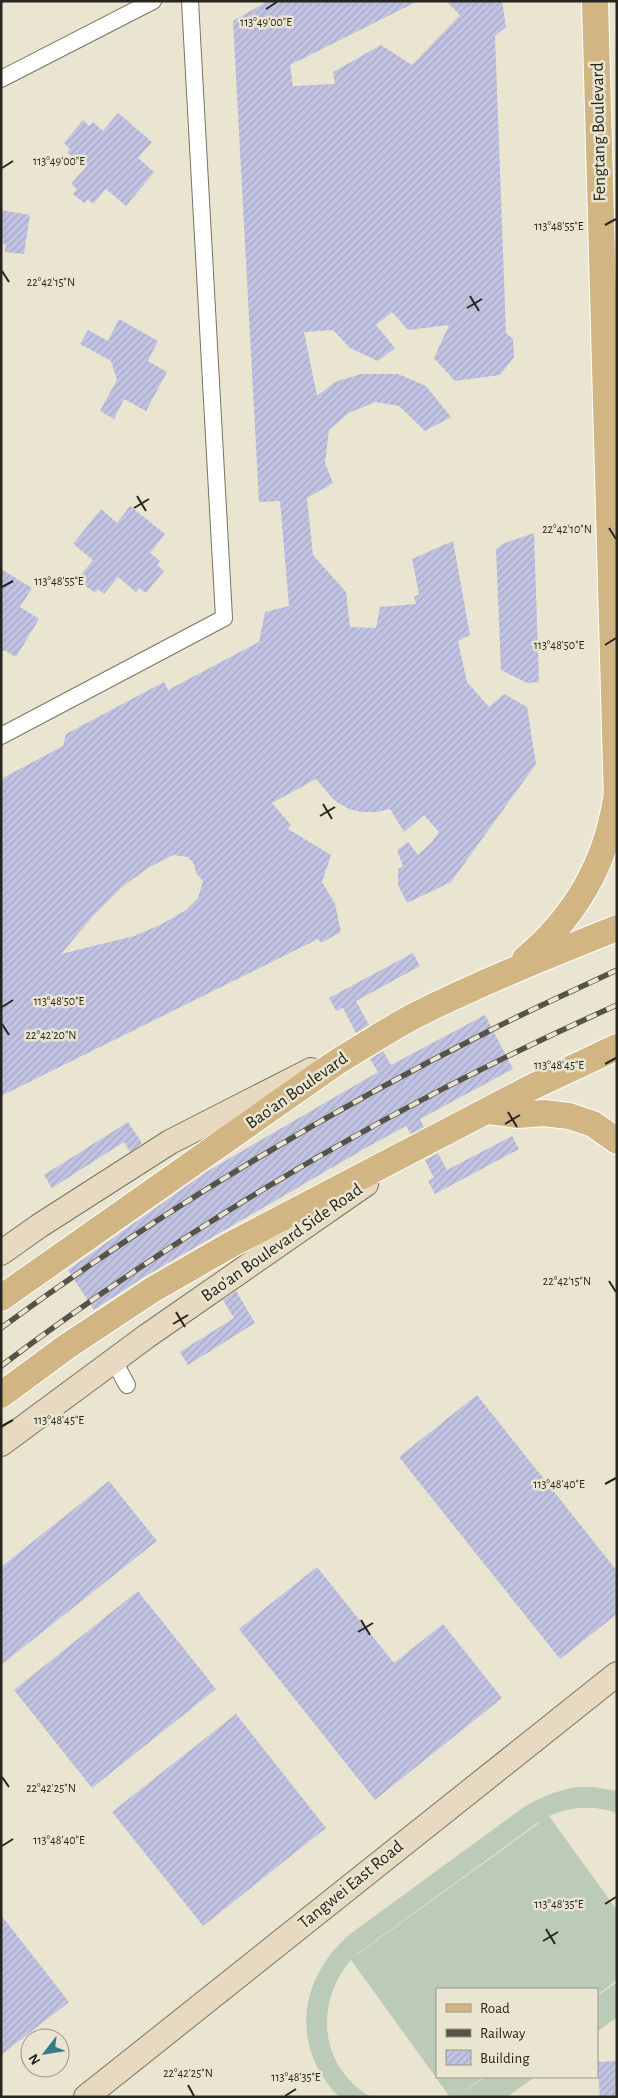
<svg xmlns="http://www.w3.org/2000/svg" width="618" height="2098" viewBox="0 0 618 2098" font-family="'Alegreya Sans',sans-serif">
<defs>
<pattern id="building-hatch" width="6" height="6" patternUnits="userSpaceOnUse" patternTransform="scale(1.25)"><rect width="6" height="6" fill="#c1c3e3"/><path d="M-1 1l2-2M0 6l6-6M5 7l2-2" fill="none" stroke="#a6a7c2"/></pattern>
</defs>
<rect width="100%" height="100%" fill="#eae5d0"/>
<g fill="#bccab8" fill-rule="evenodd">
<path d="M576,1787H594L617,1791V1813C594,1805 571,1806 549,1816L617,1910V1980L597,1995V1989H437V2077H484L459,2095L486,2077H535L507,2097H450L351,1960C314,2003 319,2067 371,2097H339C289,2046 299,1978 350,1934L524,1807C541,1797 556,1791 576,1787ZM542,1821L358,1954H357L536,1824Z"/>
<path d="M617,1982V2017L597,2032V1996Z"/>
</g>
<g fill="url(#building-hatch)" fill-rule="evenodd">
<path d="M268,1H418L290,65L293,86L335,84L333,72L381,45L412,65L460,15L446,1H502L506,27L495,36L506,333L513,339L514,357L500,375L455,381L434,358L449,325L408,330L392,312L376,325L395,348L378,361L350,348L333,330L304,332L317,396L335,382L361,374H398L426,386L451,417L425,431L399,406L375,402L349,413L329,430L325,463L333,483L307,498L313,555L346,592L350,627L376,628L380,607L416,604L414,597L419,594L412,559L453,541L470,635L458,641L467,682L489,707L504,694L527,707L536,764L451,882L407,903L398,885V869L403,866L397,850L408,842L418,855L432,842L439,832L424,815L404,832L390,809L377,812H362L349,809L334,800L316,779L272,803L291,825L288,829L331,855L322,882L335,904L341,932L321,943L318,939L1,1096V779L63,746L66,734L164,682L168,690L259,642L265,612L289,606L280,501L259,502L233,21ZM173,855L188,857L194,864L196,873L203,881L198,898L186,910L162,924L134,936L61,954L93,916L122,887L148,868Z"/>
<path d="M118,113L152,142L138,158L154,172L126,206L106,189L93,204L88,199L84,203L73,194L77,189L71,184L85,168L67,152L70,149L64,143L83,120L89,126L93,122L103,131Z"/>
<path d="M1,210L30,215L24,254L5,252L6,244L1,243Z"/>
<path d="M119,319L158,341L148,361L167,372L146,411L124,399L114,419L100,411L117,380L111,361L80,344L88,330L108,341Z"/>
<path d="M130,506L165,534L150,553L160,561L157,565L164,571L146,593L139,588L136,592L118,577L104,594L98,589L95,593L83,584L87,580L81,575L93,560L73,544L101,509L117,523Z"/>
<path d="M534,533L539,682L527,683L501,670L496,549L502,544Z"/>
<path d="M1,569L32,588L20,607L39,619L16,657L6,651H1Z"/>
<path d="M413,953L420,966L356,1001L369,1025L356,1033L343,1008L336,1011L329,998Z"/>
<path d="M485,1015L513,1069L420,1119L424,1127L411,1134L406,1126L371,1145L144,1277L94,1310L68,1270L206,1172L378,1072L370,1059L383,1051L391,1065Z"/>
<path d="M128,1122L142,1143L130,1152L124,1142L52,1188L44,1175Z"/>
<path d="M512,1136L519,1149L435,1194L428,1181L434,1178L425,1160L438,1153L447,1170Z"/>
<path d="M236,1291L255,1323L188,1365L180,1352L234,1318L223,1300Z"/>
<path d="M477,1395L617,1571V1614L560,1659L399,1457Z"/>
<path d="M109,1481L157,1541L1,1665V1567Z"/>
<path d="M317,1567L394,1663L443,1624L502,1698L375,1800L239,1629Z"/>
<path d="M138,1591L216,1689L92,1788L14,1690Z"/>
<path d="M236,1714L326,1828L203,1926L112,1812Z"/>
<path d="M1,1915L69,2002L1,2055Z"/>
<path d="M617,2061V2097H600L597,2062Z"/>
</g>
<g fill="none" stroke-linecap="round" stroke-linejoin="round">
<g stroke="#787461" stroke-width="18">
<g id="street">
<path d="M1,79L153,1"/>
<path d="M1,736L224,618L190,1"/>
<path d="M114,1361L127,1385"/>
</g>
</g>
<g stroke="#787461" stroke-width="26">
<g id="secondary">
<path d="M1,1253L39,1226L170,1142L311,1070"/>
<path d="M1,1444L147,1336L366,1184"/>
<path d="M86,2097L617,1674"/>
</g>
</g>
<g stroke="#fff" stroke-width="28">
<g id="primary">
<path d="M595,1L617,803"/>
<path d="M525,959C575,917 606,863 616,799"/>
<path d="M488,1111L518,1115L544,1113L569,1116L593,1124L617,1141"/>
<path d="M1,1298L334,1064C362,1047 390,1028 420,1013C484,981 550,955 617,928"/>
<path d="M1,1395L66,1347L152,1290L230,1245L532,1087L617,1047"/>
</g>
</g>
<use href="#street" stroke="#fff" stroke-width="16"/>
<use href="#secondary" stroke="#e8dac0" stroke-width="24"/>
<use href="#primary" stroke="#d1b582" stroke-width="26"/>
<g stroke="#565448" stroke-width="5.5">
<g id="rail">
<path d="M1,1328C155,1215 320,1116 491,1030C532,1009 575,990 617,970"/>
<path d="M1,1366C191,1223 400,1102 617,1005"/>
</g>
</g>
<use href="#rail" stroke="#eae5d0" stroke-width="4" stroke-dasharray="11" stroke-linecap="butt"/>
</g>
<path fill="none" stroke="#27261e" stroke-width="2" d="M266,9L277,2M2,168L13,161M605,225L616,219M2,271L9,282M470,296L479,311M467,308L482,299M137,496L146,511M134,508L149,499M609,528L616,539M2,587L13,581M605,645L616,638M323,804L332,819M320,816L335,807M2,1007L13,1000M2,1024L9,1035M605,1064L616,1058M508,1112L517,1127M505,1124L520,1115M609,1281L616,1292M176,1312L185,1327M173,1324L188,1315M2,1426L13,1420M605,1484L616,1478M361,1620L370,1635M358,1632L373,1623M2,1777L9,1787M2,1846L13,1839M605,1904L616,1897M546,1929L555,1944M543,1941L558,1932M188,2085L194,2096M285,2096L296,2089"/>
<g text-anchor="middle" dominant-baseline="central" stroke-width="5" stroke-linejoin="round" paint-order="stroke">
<g font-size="18" fill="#27261e" stroke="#eae5d0">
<text transform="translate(599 132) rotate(-91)">Fengtang Boulevard</text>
<text transform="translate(297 1091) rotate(-35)">Bao'an Boulevard</text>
<text transform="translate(282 1243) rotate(-35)">Bao'an Boulevard Side Road</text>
<text transform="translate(351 1885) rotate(-39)">Tangwei East Road</text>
</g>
</g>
<g font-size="12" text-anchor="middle" fill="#27261e" stroke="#eae5d0" stroke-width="5" stroke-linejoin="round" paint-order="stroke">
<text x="266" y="26">113°49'00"E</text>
<text x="59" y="165">113°49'00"E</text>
<text x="559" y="230">113°48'55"E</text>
<text x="51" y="286">22°42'15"N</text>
<text x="567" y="533">22°42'10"N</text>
<text x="59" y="585">113°48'55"E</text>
<text x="559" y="649">113°48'50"E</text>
<text x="59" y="1005">113°48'50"E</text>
<text x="51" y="1039">22°42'20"N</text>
<text x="559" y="1069">113°48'45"E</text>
<text x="567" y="1285">22°42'15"N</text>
<text x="59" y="1424">113°48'45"E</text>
<text x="559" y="1488">113°48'40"E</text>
<text x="51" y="1792">22°42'25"N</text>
<text x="59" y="1844">113°48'40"E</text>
<text x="559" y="1908">113°48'35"E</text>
<text x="188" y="2077">22°42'25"N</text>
<text x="296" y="2081">113°48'35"E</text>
</g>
<rect width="618" height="2098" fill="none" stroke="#27261e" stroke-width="5"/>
<rect x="436" y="1988" width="162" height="90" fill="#eae5d0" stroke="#9c9989"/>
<rect x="446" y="2004" width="25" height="8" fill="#d1b582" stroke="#9c9989"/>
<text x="480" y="2013" font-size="15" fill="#27261e">Road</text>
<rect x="446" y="2029" width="25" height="8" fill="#565448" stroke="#9c9989"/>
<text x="480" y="2038" font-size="15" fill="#27261e">Railway</text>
<rect x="446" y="2050" width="25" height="15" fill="url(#building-hatch)" stroke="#9c9989"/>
<text x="480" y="2063" font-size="15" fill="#27261e">Building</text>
<g transform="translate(45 2053) rotate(239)"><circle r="24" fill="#eae5d0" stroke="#9c9989"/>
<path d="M0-4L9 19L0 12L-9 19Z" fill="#357d85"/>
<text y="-8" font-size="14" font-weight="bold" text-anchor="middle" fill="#27261e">N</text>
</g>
</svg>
